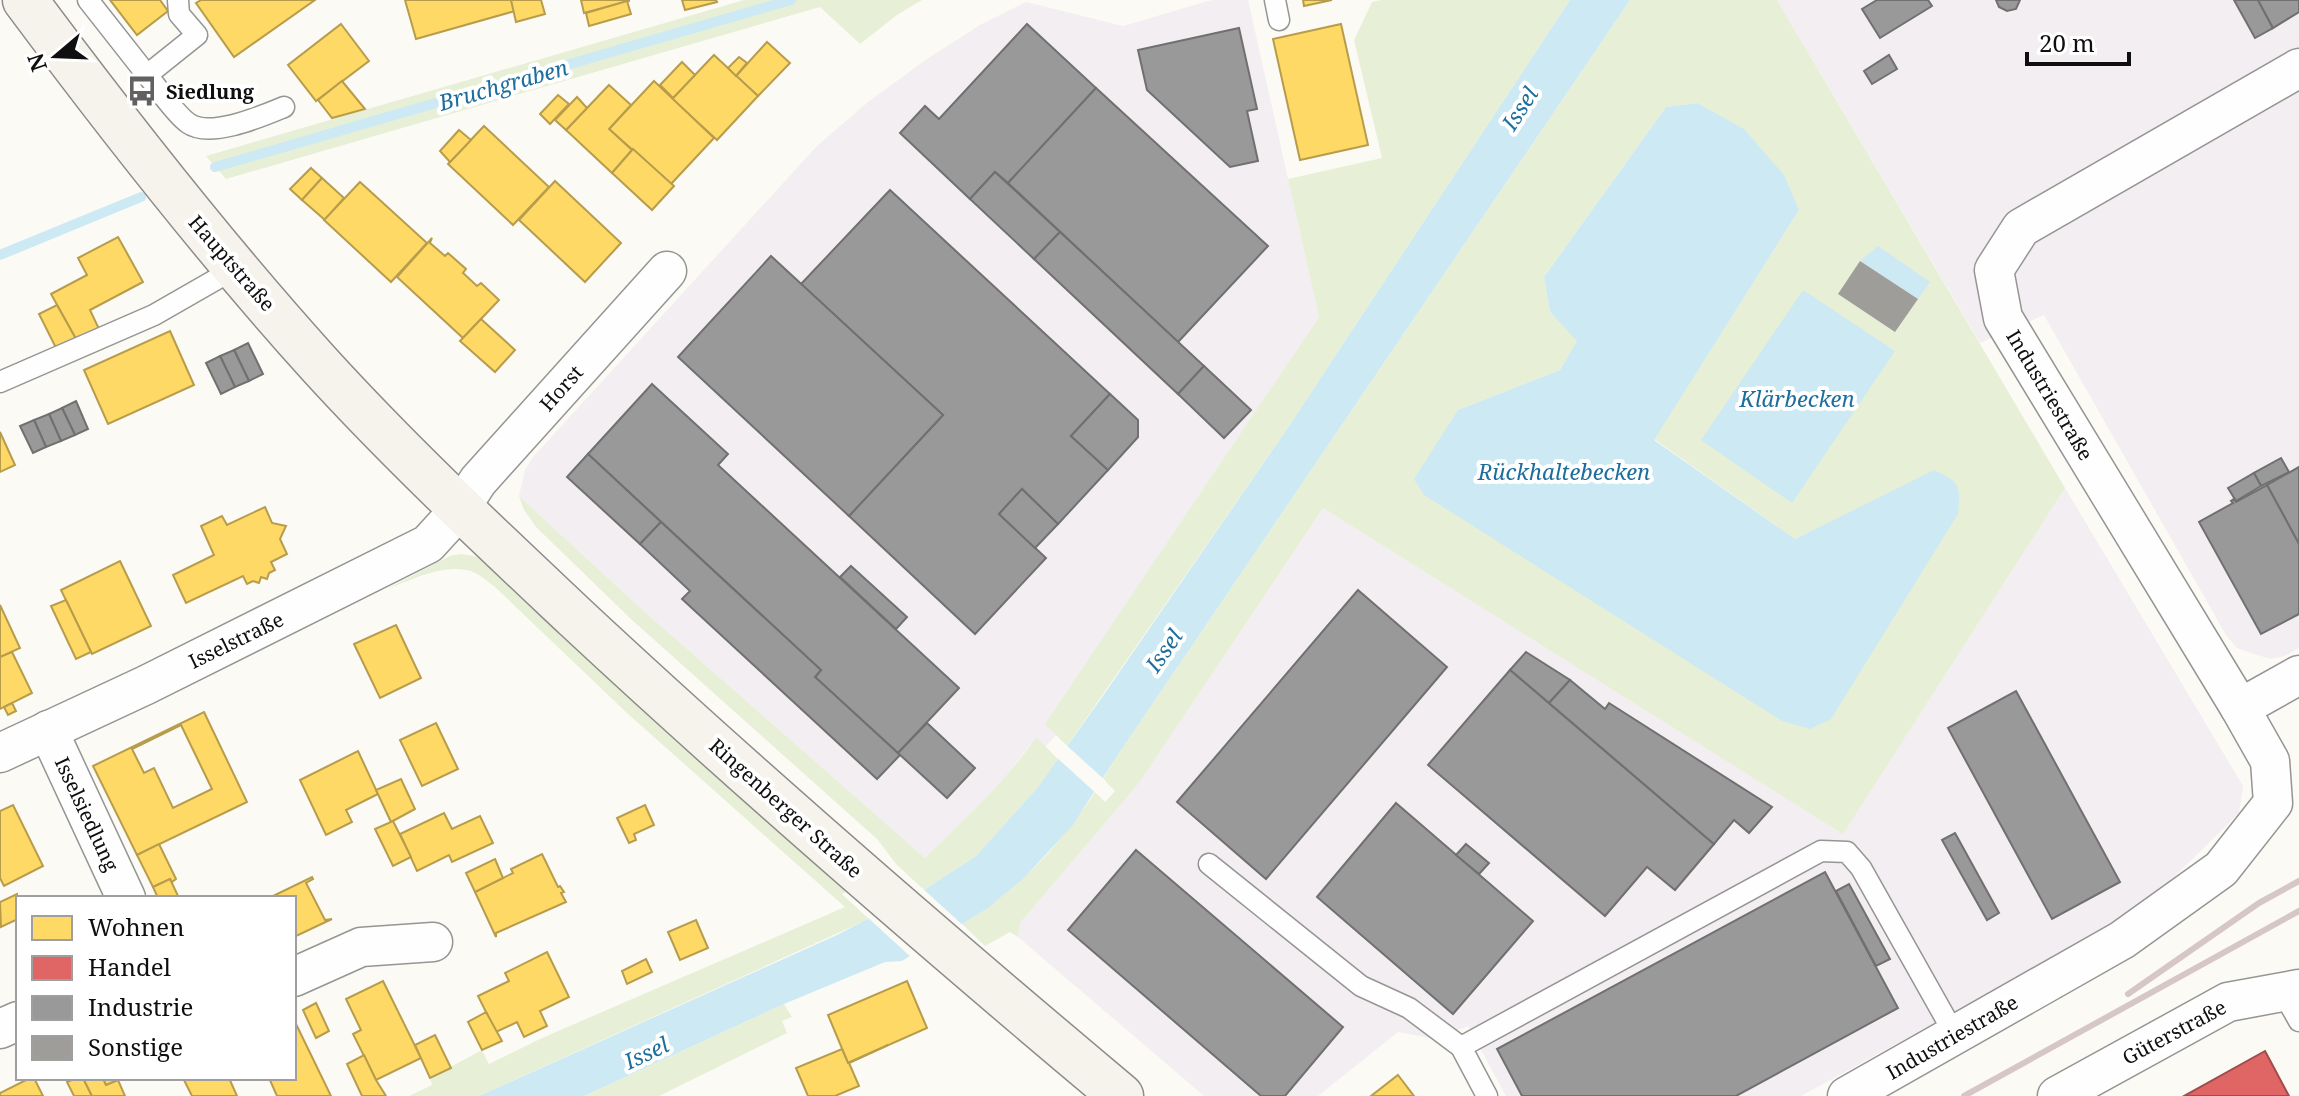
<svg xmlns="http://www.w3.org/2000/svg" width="2299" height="1096" viewBox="0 0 2299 1096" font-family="'Noto Serif',serif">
<rect width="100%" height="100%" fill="#fbfaf5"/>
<g fill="#f3eef1">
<path d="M1212,0H1248L1319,317L1046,724L1056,735L1045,747L1036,737L994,792L925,858L637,605L519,496L525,470L534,456L817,146L868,102L927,59L980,25L1026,2L1123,26Z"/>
<path d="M1777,0H2299V648L2285,656L2270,659L2237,648L2226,635L2044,315L1980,343Z"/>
<path d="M2065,488L2243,786L2239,813L2162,889L2116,923L1801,1096H1506L1468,1026L1436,1039L1398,1032L1318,1096H1204L1018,937L1020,923L1139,783L1323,508L1843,833Z"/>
</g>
<g fill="#e7f0d6" fill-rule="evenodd">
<path d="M744,0H922L897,15L860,44L820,7L226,179L206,156Z"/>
<path d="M1381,0H1570L1287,429L1067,746L1045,724L1319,317L1288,179L1382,158L1354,40L1372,2Z"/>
<path d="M1630,0H1777L2065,488L1843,834L1323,508L1139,783L1020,923L1018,937L1010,932L985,946L962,924C1016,892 1061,845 1095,792L1105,802L1115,791L1103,779L1113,762ZM1697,103L1799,210L1654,439L1795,539L1934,471L1782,721L1458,410L1560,370L1578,341L1550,312L1544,277L1666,107Z"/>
<path d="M519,496L637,605L925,858C965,819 1005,783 1036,737L1058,759L1038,787L976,856L924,890L896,864L877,839L632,620L536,527L524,510Z"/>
<path d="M461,554L474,556L493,563L851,888L842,894L869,919L479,1096H409L432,1085L430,1078L482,1050L489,1064L542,1038L845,907L627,713L495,587C488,582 481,575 473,572C446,562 412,580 387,589L450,556Z"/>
<path d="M784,1004L792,1017L782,1021L787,1033L659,1096H584Z"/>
</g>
<g fill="#cde9f4">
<path d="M1570,0H1630L1113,762L1073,825L1024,878L988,908L902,961L885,962L784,1004L584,1096H479L837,935L924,890L976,856L1038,787L1105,693L1287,429Z"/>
<path d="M1697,103L1744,129L1784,175L1799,210L1654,440L1795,539L1934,470C1960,482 1961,485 1958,514L1831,719L1810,729L1782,721L1424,495L1414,479L1458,410L1560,370L1577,341L1550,312L1544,277L1666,107Z"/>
<path d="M1878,246L1930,282L1918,299L1860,261Z"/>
<path d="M1803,290L1895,351L1792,503L1701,440Z"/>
</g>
<g fill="#fbfaf5">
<path d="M1064,743L1106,781L1098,795L1055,756Z"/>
<path d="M921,887L965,927L913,959L866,916Z"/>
</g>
<g fill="#ffd966" stroke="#b79c4c" stroke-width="2" fill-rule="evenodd">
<path d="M110,0H160L168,11L137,35Z"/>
<path d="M201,0H315L234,57L196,3Z"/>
<path d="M405,0H511L515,11L416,39Z"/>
<path d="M511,0H541L545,14L516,22Z"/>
<path d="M581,0H629V1L584,13Z"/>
<path d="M682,0H716L717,2L685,10Z"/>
<path d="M1303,0H1332L1304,6Z"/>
<path d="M627,1L631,14L589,26L586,13Z"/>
<path d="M341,24L369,61L316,101L288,65Z"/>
<path d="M1341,24L1368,145L1300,160L1273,39Z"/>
<path d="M767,42L790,63L758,96L736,76Z"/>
<path d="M714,55L758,96L717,140L672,99Z"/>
<path d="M739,57L747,63L736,76L728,68Z"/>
<path d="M682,62L695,75L673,98L660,85Z"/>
<path d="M342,81L365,109L332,118L318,100Z"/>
<path d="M654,81L714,138L671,184L609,129Z"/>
<path d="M609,85L631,105L609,129L632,150L612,173L566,130Z"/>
<path d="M558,95L569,104L550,124L540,114Z"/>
<path d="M577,97L587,108L566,130L555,120Z"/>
<path d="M484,126L549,187L513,225L448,164Z"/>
<path d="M459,130L471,140L450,162L440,151Z"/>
<path d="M633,149L674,186L652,210L612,173Z"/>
<path d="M311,168L322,178L302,200L290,189Z"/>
<path d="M322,178L344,198L325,220L302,200Z"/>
<path d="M555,181L621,243L585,282L519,220Z"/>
<path d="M360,182L427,243L391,282L324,220Z"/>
<path d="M118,237L143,282L90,310L99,329L76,339L51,294L87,275L78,258Z"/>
<path d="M432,238L430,243L445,256L448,253L466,269L463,273L477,286L481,283L499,300L463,338L397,277Z"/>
<path d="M57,305L76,339L56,348L39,314Z"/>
<path d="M481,319L515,350L495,372L460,341Z"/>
<path d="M170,331L194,385L108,424L84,370Z"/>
<path d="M0,432L15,465L0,472Z"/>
<path d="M265,507L272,523L286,526L280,539L287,554L271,562L275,570L269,573L267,579L261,577L259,583L253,581L247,584L243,576L186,603L173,575L214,555L201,526L222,516L227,525Z"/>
<path d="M120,561L151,626L92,654L61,590Z"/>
<path d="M66,600L91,652L76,659L51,606Z"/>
<path d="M0,605L20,648L0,657Z"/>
<path d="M396,625L421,678L380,698L354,644Z"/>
<path d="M12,652L32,693L0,709V657Z"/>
<path d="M12,703L16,711L8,715L4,707Z"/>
<path d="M204,712L247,802L137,855L93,766ZM181,725L212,789L173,808L154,768L144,773L132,749Z"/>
<path d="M436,723L458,769L422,786L400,740Z"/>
<path d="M358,751L378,794L346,810L352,822L326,835L300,780Z"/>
<path d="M401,779L415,809L391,822L376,790Z"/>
<path d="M13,805L43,866L4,886L0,878V811Z"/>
<path d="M645,805L654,825L634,834L636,840L629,843L617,818Z"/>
<path d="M444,813L452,829L480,816L493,843L452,862L449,855L417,871L400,834Z"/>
<path d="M393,821L411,857L393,866L375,829Z"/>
<path d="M159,844L176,879L172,882L170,879L153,887L137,855Z"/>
<path d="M542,854L558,887L560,886L564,892L561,893L566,902L496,933V937L475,892L513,873L511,869Z"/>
<path d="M495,859L503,878L475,892L466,873Z"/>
<path d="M312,877L313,879L306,883L325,920L332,919L294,937V898H269Z"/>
<path d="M170,879L179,898H158L153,887Z"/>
<path d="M17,894L18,919L1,927L0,902Z"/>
<path d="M696,920L708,948L680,960L668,932Z"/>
<path d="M547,952L569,997L540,1011L547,1026L524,1037L517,1022L496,1032L478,996L509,981L505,973Z"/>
<path d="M646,959L652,972L627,984L622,971Z"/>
<path d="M383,981L421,1058L376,1080L353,1034L361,1030L346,999Z"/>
<path d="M907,981L927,1028L848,1063L828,1015Z"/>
<path d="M316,1003L329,1031L316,1038L303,1010Z"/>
<path d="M486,1012L502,1041L482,1050L468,1022Z"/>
<path d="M296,1024L331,1096H277L269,1078H294V1025Z"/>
<path d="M435,1035L451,1068L430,1078L415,1045Z"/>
<path d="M888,1045L849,1063L859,1086L835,1096H808L796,1068L842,1049L848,1063Z"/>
<path d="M364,1055L376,1080L386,1096H362L347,1064Z"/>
<path d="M1398,1075L1414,1096H1371Z"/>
<path d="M30,1078H34L43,1096H0V1093Z"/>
<path d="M76,1078H83L92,1096H74L67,1082Z"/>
<path d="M83,1078H103L106,1085L118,1080L125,1096H92Z"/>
<path d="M103,1078H122L106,1085Z"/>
<path d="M183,1078H229L237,1096H192Z"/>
</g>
<path fill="#e06666" stroke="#a14c4c" stroke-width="2" d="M2265,1051L2289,1096H2184Z"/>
<g fill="#999" stroke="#707070" stroke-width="2">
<path d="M1877,0H1928L1932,6L1880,38L1862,9Z"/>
<path d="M1996,0H2020L2016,9L2007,11L1999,7Z"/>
<path d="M2234,0H2258L2273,28L2255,38Z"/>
<path d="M2258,0H2299V12L2273,28Z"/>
<path d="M1027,24L1096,88L1008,183L995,172L970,199L900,133L925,106L939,119Z"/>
<path d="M1239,28L1257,109L1247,111L1258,161L1230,167L1147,90L1138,50Z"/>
<path d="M1889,55L1897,69L1872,84L1864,71Z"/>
<path d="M1096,88L1268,246L1178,342L1008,183Z"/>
<path d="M995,172L1060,232L1034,259L970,199Z"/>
<path d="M890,190L1110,394L1071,436L1108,470L1058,524L1022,489L999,514L1046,558L975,634L849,516L943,415L801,284Z"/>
<path d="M1060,232L1204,366L1178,394L1034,259Z"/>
<path d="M771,256L943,415L849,516L678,357Z"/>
<path d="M248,343L263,374L249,381L234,350Z"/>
<path d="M234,350L249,381L235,387L220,356Z"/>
<path d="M220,356L235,387L221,394L206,363Z"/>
<path d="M1204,366L1251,410L1224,438L1178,394Z"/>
<path d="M652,384L728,454L718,465L959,688L898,753L815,677L821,670L588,454Z"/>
<path d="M1110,394L1138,420V437L1108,470L1071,436Z"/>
<path d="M76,401L88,429L75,435L62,408Z"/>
<path d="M62,408L75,435L61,441L49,414Z"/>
<path d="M49,414L61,441L46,447L34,420Z"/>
<path d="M34,420L46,447L33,453L20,426Z"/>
<path d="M588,454L661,522L640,544L567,477Z"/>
<path d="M2281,458L2289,472L2261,486L2254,473Z"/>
<path d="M2299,467V544L2267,485Z"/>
<path d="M2254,473L2261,486L2236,501L2228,488Z"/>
<path d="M2267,485L2299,544V614L2261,634L2199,522L2233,503L2231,501L2234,499L2236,502Z"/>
<path d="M1022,489L1058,524L1035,548L999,514Z"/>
<path d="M661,522L821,670L815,677L900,755L877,779L682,599L690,591L640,544Z"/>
<path d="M851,566L907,617L896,629L840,577Z"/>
<path d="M1358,590L1447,667L1266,879L1177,802Z"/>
<path d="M1526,652L1570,680L1549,703L1510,670Z"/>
<path d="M1510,670L1714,844L1675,890L1647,867L1605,916L1428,765Z"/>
<path d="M1570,680L1605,709L1609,703L1772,807L1749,833L1734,820L1714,844L1549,703Z"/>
<path d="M2016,691L2120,882L2052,919L1948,728Z"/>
<path d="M927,723L975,768L947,798L898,753Z"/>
<path d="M1396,803L1533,921L1453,1014L1317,897Z"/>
<path d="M1955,833L1999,913L1987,920L1942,840Z"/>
<path d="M1466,844L1489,863L1479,874L1456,855Z"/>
<path d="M1136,850L1343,1027L1285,1096H1261L1068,930Z"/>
<path d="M1825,872L1898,1008L1736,1096H1522L1497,1049Z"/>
<path d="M1849,884L1890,959L1876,966L1836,891Z"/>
</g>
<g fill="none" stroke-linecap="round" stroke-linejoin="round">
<g stroke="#cde9f4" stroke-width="10">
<path d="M215,167L791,0"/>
<path d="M0,255L141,197"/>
</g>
</g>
<path fill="#9f9d9a" d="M1860,261L1918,299L1895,332L1838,294Z"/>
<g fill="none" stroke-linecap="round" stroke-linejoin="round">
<g stroke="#959593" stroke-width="23">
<g id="service">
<path d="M88,0L147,75"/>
<path d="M178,0L179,14L197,35L147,75C159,89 174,113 188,123C210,139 262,116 284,107"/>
<path d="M1275,0L1279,20"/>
<path d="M0,382L154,315L236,268"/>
<path d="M1209,864L1361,986L1409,1008L1461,1047L1487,1096"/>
<path d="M2282,991L2299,1021"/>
<path d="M1461,1047L1821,851L1847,852L1861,868L1955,1035"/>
</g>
</g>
<g stroke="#959593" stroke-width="41">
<g id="minor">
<path d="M2240,708L2299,675"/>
<path d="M48,730L126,898"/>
<path d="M0,753L146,685L428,544L460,509L478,481L667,271"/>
<path d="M294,977L361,947L433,942"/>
<path d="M0,1029L18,1021"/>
<path d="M1847,1096L2122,940L2221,869L2273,803L2270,761L2240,708L2003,318L1994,270L2021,228L2299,68"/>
<path d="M2057,1096L2228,1002L2299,989"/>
</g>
</g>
<g stroke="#8c8b89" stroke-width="47">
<path id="secondary" d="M25,0C118,125 215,249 319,364C400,453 488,535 575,617C752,782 935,940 1121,1096"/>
</g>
<use href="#service" stroke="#fefefe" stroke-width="20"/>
<use href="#minor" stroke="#fefefe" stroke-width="38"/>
<use href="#secondary" stroke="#f5f3eb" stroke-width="44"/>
<g stroke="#d7c6c7" stroke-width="6">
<path d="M2128,994L2259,903L2299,881"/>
<path d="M1964,1096L2299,911"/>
</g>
</g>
<defs>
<g id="bus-bare" transform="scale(2.4)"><path d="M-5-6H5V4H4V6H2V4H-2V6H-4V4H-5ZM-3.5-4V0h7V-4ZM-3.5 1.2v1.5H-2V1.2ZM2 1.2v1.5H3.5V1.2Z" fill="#626160" stroke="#fff" stroke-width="2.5" paint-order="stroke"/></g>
</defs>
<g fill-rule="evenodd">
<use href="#bus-bare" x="142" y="91"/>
</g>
<g text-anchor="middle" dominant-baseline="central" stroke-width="8" stroke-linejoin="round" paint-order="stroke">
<g font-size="20" font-weight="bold" fill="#0f0f0f" stroke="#fff" text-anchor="start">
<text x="166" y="91">Siedlung</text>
</g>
<g font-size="20" fill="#0f0f0f" stroke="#fff">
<text transform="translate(232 263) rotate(49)">Hauptstraße</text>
<text transform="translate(561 388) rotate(-48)">Horst</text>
<text transform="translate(2050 395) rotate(59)">Industriestraße</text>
<text transform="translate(236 640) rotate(-26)">Isselstraße</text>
<text transform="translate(786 808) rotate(42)">Ringenberger Straße</text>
<text transform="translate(87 814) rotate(65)">Isselsiedlung</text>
<text transform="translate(2174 1032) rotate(-28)">Güterstraße</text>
<text transform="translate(1952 1037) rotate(-30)">Industriestraße</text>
</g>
<g font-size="22" font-style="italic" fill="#1d6d9d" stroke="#fff">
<text transform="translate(503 84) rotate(-16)">Bruchgraben</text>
<text transform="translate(1519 108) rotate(-57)">Issel</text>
<text x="1797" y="398">Klärbecken</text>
<text x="1564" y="471">Rückhaltebecken</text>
<text transform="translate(1163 650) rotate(-55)">Issel</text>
<text transform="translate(646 1052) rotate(-25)">Issel</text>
</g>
</g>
<rect x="16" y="896" width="280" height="184" fill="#ffffff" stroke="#9f9f9f" stroke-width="2"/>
<rect x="32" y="916" width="40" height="24" fill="#ffd966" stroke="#9f9f9f" stroke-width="2"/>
<text x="88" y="936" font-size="24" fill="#0f0f0f">Wohnen</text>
<rect x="32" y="956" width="40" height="24" fill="#e06666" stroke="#9f9f9f" stroke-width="2"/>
<text x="88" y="976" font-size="24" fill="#0f0f0f">Handel</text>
<rect x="32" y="996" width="40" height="24" fill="#999999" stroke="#9f9f9f" stroke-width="2"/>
<text x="88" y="1016" font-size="24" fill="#0f0f0f">Industrie</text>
<rect x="32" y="1036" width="40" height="24" fill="#9f9d9a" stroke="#9f9f9f" stroke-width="2"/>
<text x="88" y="1056" font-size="24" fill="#0f0f0f">Sonstige</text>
<g transform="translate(56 56) rotate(251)" stroke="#ffffff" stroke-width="6" paint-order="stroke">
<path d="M0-6L14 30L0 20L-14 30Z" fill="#0f0f0f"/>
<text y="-12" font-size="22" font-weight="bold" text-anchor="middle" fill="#0f0f0f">N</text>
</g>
<path d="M2027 52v12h102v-12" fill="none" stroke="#0f0f0f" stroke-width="4"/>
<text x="2039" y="52" font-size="24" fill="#0f0f0f" stroke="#ffffff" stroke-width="6" paint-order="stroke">20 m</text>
</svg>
